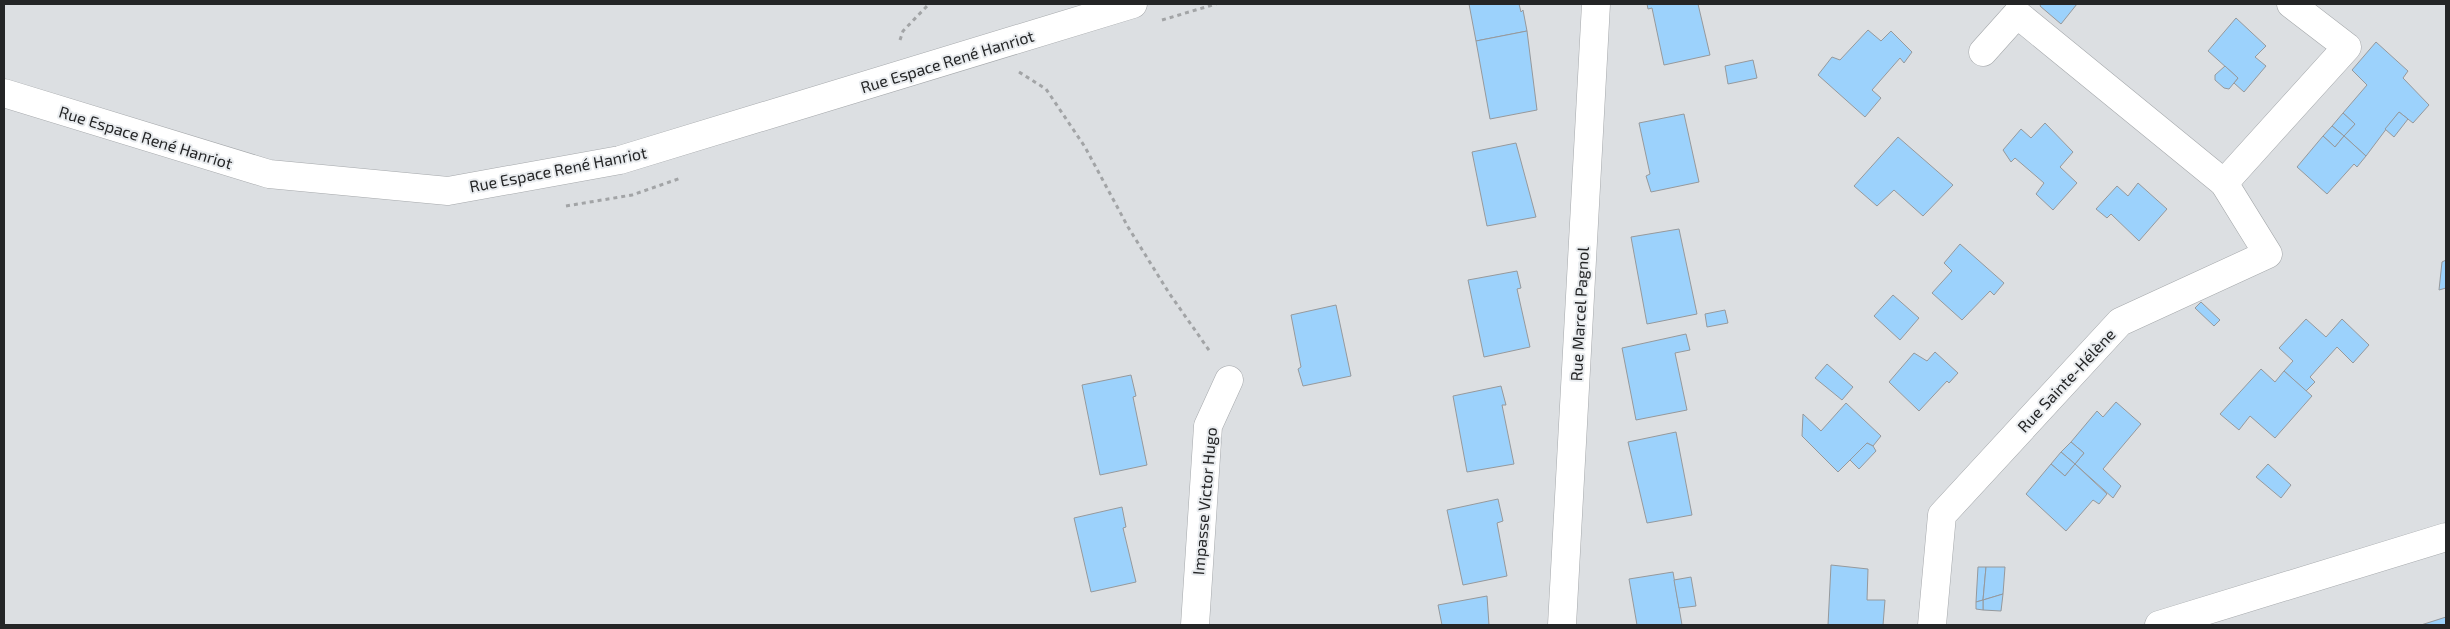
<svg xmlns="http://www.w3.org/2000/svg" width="2450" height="629" viewBox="0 0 2450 629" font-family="'Exo 2',sans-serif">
<rect width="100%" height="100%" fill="#dcdfe2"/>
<g fill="#9cd2fc" stroke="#96999c">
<path d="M1469,4H1519L1521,12L1523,10L1527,31L1476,41Z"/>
<path d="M1647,4H1698L1710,55L1664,65L1652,8L1648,9Z"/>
<path d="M2041,4H2077L2061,24L2040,6Z"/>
<path d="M2236,18L2266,46L2255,57L2266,66L2244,92L2234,83L2238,78L2208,51Z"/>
<path d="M1868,30L1881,41L1891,31L1912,52L1904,63L1900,58L1872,90L1881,98L1865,117L1818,75L1832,57L1840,60Z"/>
<path d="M1527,31L1537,110L1490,119L1476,41Z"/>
<path d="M2376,42L2408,71L2403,78L2429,105L2413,123L2399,112L2366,156L2344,136L2355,124L2343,113L2367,85L2352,70Z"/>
<path d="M1753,60L1757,78L1728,84L1725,66Z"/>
<path d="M2225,66L2238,78L2229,89L2224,88L2215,80V75Z"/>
<path d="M2399,112L2408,119L2394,137L2385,129Z"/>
<path d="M2343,113L2355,124L2344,136L2332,126Z"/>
<path d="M1684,114L1699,182L1651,192L1646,176L1650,174L1639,123Z"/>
<path d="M2045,123L2073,152L2060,167L2077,183L2053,210L2036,194L2044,183L2015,158L2011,162L2003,150L2021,129L2031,138Z"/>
<path d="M2332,126L2344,136L2335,147L2323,136Z"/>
<path d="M2323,136L2335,147L2344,136L2366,156L2357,167L2354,164L2327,194L2297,167Z"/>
<path d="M1898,137L1953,185L1923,216L1894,190L1877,206L1854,186Z"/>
<path d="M1516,143L1536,217L1487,226L1472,152Z"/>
<path d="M2138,183L2167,209L2139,241L2111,214L2107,218L2096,209L2117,186L2128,196Z"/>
<path d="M1679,229L1697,314L1647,324L1631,237Z"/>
<path d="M1960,244L2004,283L1994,295L1990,291L1962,320L1932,293L1952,271L1944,263Z"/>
<path d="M2446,260V288L2439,290L2442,262Z"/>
<path d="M1517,271L1521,288L1517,289L1530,347L1484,357L1468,280Z"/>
<path d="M1893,295L1919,318L1900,340L1874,316Z"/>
<path d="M2201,302L2220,320L2214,326L2195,308Z"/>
<path d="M1336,305L1351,376L1303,386L1298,369L1301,367L1291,315Z"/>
<path d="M1725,310L1728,323L1707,327L1705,314Z"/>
<path d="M2306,319L2326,337L2342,319L2369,345L2353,363L2337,347L2310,377L2315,382L2306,391L2284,371L2293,361L2279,348Z"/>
<path d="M1686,334L1690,350L1675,353L1687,410L1636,420L1622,348Z"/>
<path d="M1935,352L1958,373L1949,383L1947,381L1919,411L1889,382L1914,353L1927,361Z"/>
<path d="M1827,364L1853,387L1842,400L1815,378Z"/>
<path d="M2261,369L2275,382L2284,371L2312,396L2275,438L2250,416L2239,430L2220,414Z"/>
<path d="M1131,375L1136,396L1133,397L1147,465L1100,475L1082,385Z"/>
<path d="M1501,386L1506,405H1502L1514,464L1467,472L1453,396Z"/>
<path d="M2116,402L2141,424L2103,469L2121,486L2113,498L2075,464L2084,453L2071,442L2097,411L2103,417Z"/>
<path d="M1846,403L1881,436L1873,446L1867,443L1838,472L1802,436L1803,414L1821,431Z"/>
<path d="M1676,432L1692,515L1647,523L1628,442Z"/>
<path d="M2071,442L2084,453L2075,464L2061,452Z"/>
<path d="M1867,443L1873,446L1876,451L1859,469L1850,460Z"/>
<path d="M2061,452L2075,464L2065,476L2051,464Z"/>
<path d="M2051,464L2065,476L2075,464L2107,494L2099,504L2093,500L2066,531L2026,494Z"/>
<path d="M2268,464L2291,485L2281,498L2256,477Z"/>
<path d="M1498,499L1503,521L1497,523L1507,576L1463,585L1447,510Z"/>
<path d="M1122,507L1126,527L1123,528L1136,582L1091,592L1074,518Z"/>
<path d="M1831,565L1868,569L1867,600H1885L1883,625H1828Z"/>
<path d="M1978,567H1986L1983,600L1976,602Z"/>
<path d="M1986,567H2005L2003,594L1983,600Z"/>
<path d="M1673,572L1682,625H1637L1629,579Z"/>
<path d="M1691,577L1696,606L1679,608L1674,580Z"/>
<path d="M2003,594L2001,611L1983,610V600Z"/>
<path d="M1487,596L1489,625H1442L1438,605Z"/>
<path d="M1983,600V610L1976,609V602Z"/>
<path d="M2446,617V625H2421Z"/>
</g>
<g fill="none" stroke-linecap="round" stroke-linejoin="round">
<g stroke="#a5a8ab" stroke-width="29">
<g id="street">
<path d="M4,93L269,174L448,191L620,160L1133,4"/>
<path d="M2224,183L2347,47L2291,4"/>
<path d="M1195,625L1208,426L1229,380"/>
<path d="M1562,625L1596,4"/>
<path d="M1932,625L1942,515L2120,322L2268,254L2224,183L2017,14L1983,52"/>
<path d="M2159,625L2446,537"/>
</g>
</g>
<g stroke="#a2a4a6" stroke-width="3" stroke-dasharray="4 4" stroke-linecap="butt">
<path d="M1162,20L1216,4"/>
<path d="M900,40L903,31L929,4"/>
<path d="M1019,72L1046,89L1085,147L1128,227L1169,293L1211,353"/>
<path d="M566,206L632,195L681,178"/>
</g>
<use href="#street" stroke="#fff" stroke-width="28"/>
</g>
<g text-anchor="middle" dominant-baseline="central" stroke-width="4" stroke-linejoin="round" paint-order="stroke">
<g font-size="16" fill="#242526" stroke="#e9ecef">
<text transform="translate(947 61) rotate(-17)">Rue Espace René Hanriot</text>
<text transform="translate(146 137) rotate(17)">Rue Espace René Hanriot</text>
<text transform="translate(558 169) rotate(-11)">Rue Espace René Hanriot</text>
<text transform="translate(1579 314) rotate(-87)">Rue Marcel Pagnol</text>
<text transform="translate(2066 380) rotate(-47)">Rue Sainte-Hélène</text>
<text transform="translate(1204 501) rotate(-85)">Impasse Victor Hugo</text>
</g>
</g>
<rect width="2450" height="629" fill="none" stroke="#242526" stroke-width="10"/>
</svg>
